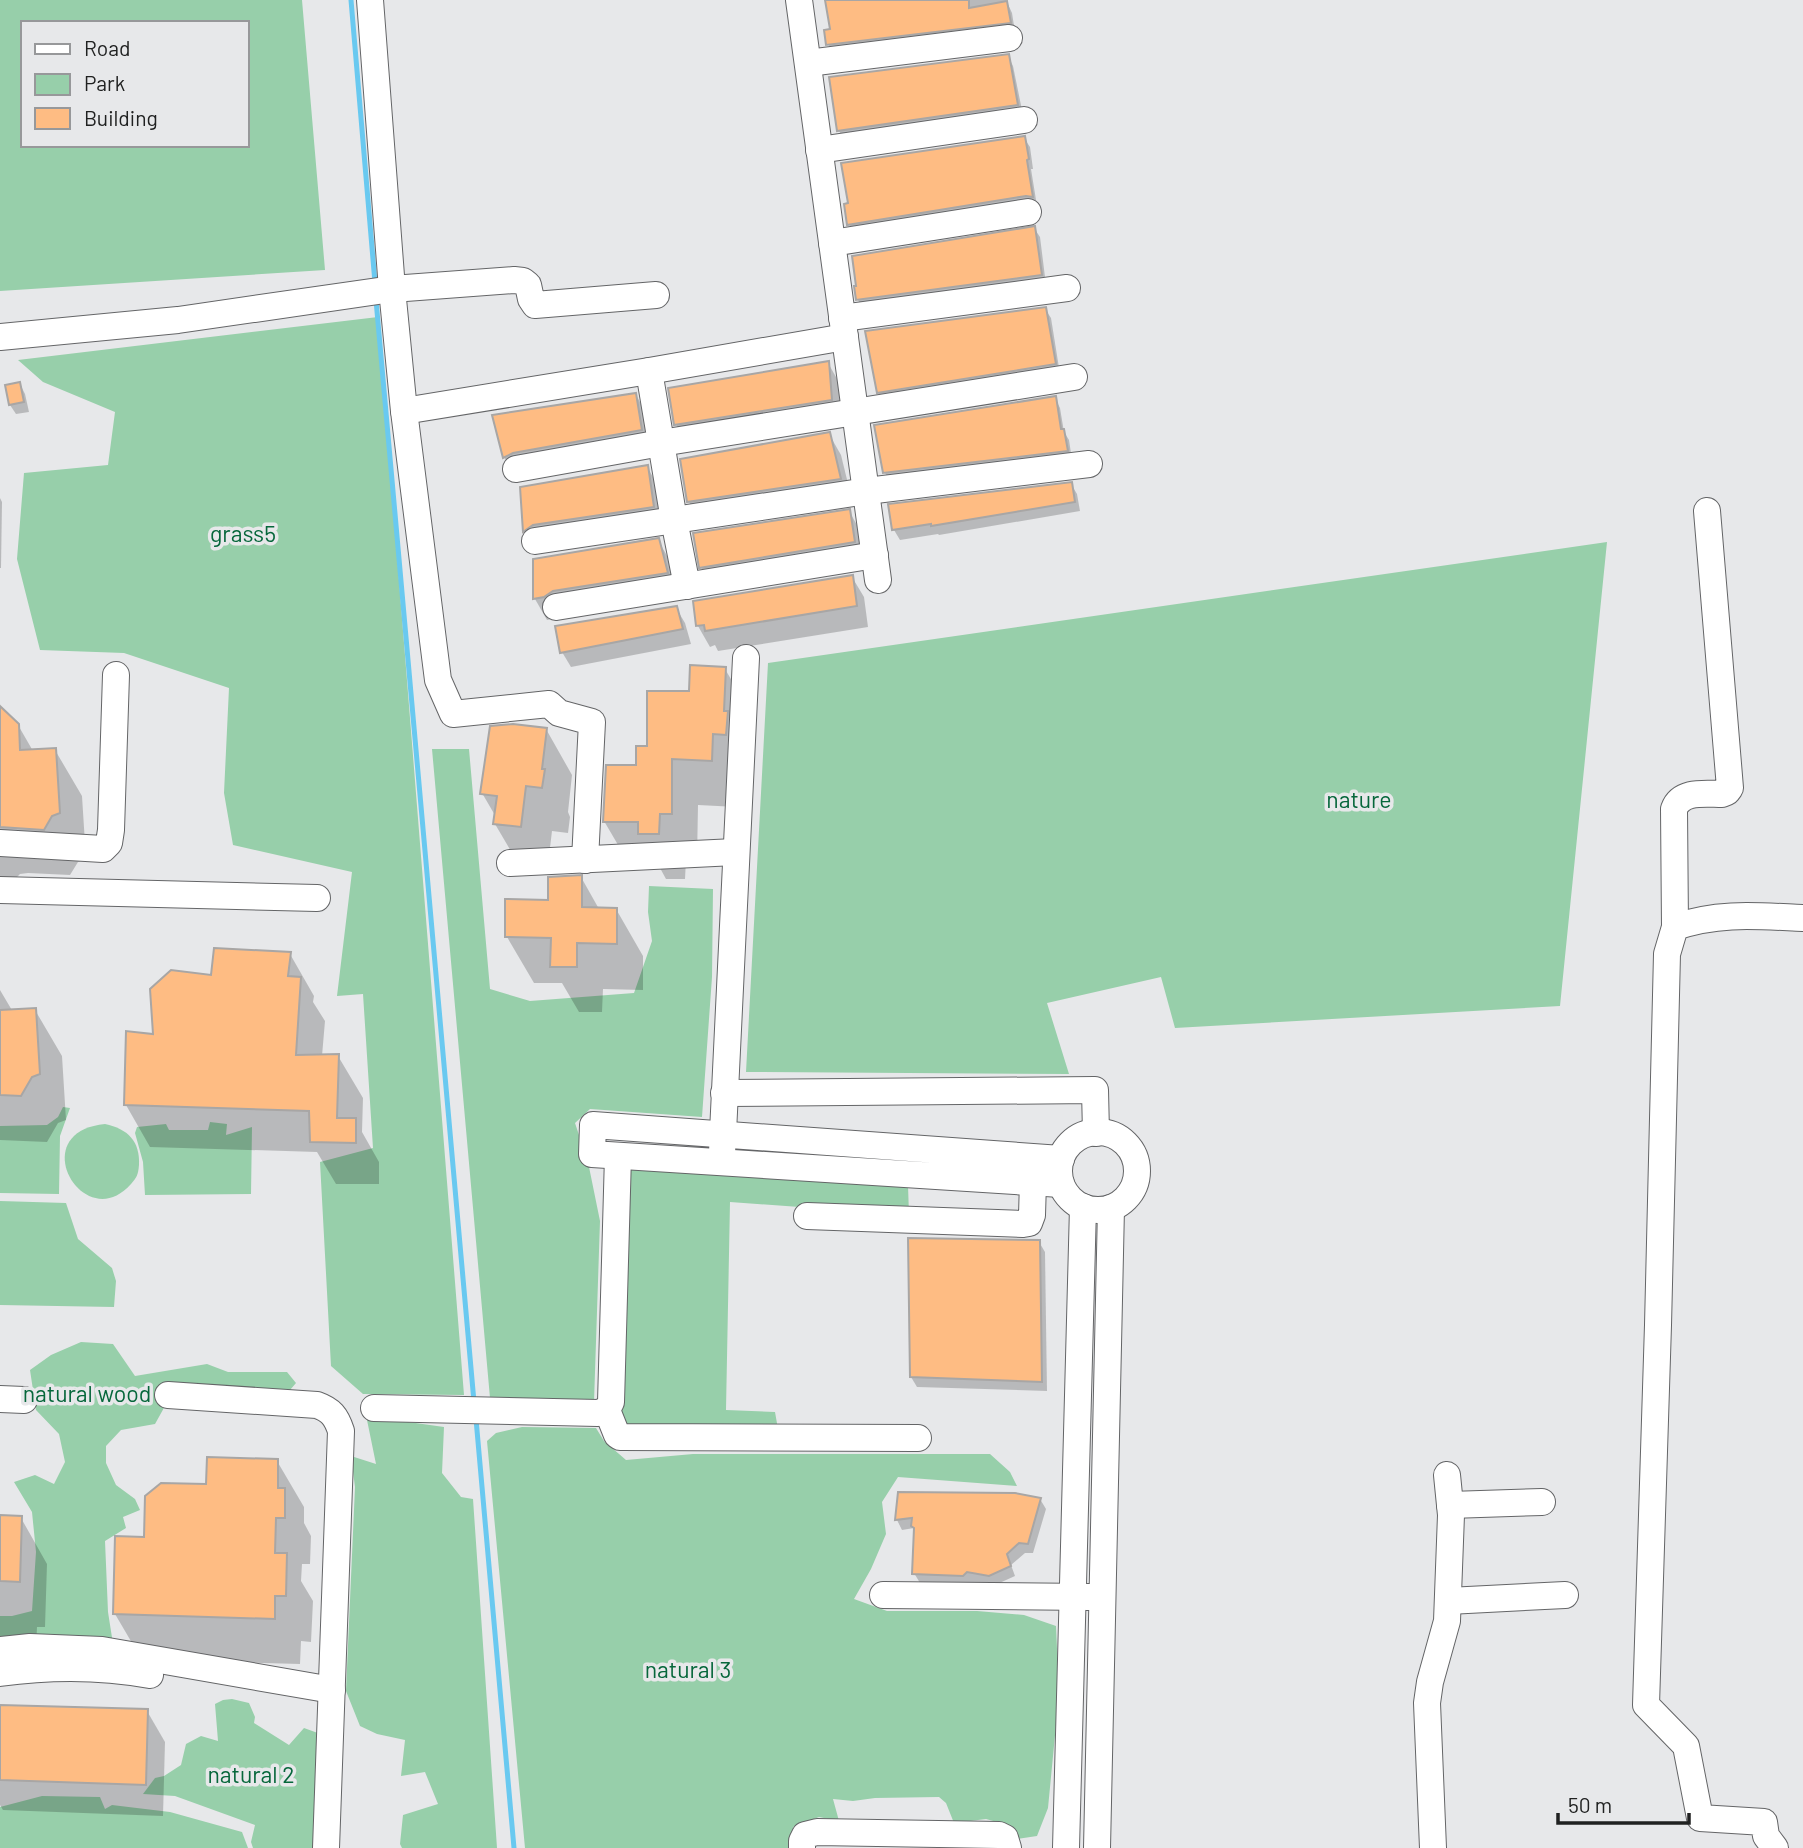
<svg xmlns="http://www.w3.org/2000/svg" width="1803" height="1848" viewBox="0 0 1803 1848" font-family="Barlow,sans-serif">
<rect width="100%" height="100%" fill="#e7e8ea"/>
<g fill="#97cfaa" fill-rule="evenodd">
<path d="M0,0H302L325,270L0,291ZM23,23H247V145H23Z"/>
<path d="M378,317L464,1395L363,1394L331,1366L320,1162L373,1148L363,994L337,996L352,872L233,845L224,793L229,688L124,653L40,650L17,559L24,473L108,465L115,412L43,382L18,360Z"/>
<path d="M1607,542L1560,1006L1175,1028L1161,977L1047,1003L1069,1074L746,1072L768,663Z"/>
<path d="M432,749H469L490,989L530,1001L634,993L652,941L648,912L649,886L713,889L712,977L702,1117L590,1109L575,1123L588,1162L600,1221L594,1402L490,1398Z"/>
<path d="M63,1107L70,1108L60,1136L59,1194L0,1193V1126L47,1125L58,1117Z"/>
<path d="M210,1122L227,1124L226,1135L252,1127L251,1194L145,1195L143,1162L135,1133L137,1127L166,1124L169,1130H208Z"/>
<path d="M105,1124C128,1129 140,1141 139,1165C138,1175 137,1177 131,1184C84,1237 23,1132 105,1124Z"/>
<path d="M627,1165L908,1185L909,1215L730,1202L726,1410L775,1412L778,1429L619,1428Z"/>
<path d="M0,1201L66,1203L78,1239L112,1268L116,1281L114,1307L0,1305Z"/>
<path d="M81,1342L113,1344L135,1376L207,1364L228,1372H287L296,1383L284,1397L165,1406L155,1424L121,1430L106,1446V1463L116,1485L135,1499L140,1510L123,1517L126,1528L105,1541L108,1612L113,1644L0,1647V1616H12L32,1611L36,1552L32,1512L14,1482L35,1475L54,1484L65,1462L59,1434L36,1410L30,1370L51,1355Z"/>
<path d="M380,1418L444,1427L442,1473L461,1497L473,1499L497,1848H402L400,1844L403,1815L438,1804L425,1772L401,1776L405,1740L377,1734L360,1726L346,1691L355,1487L351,1456L376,1464L367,1420Z"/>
<path d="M522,1427L596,1428L604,1441L626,1460L693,1454H990L1010,1472L1017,1486L898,1477L882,1502L886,1534L871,1569L854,1599L887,1611H977L1024,1615L1056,1626L1059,1694L1048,1808L1037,1836L1017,1839L1008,1825L986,1819L954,1823L946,1803L939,1797L875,1798L853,1801L833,1799L839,1821L819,1817L793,1827L794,1848H525L487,1441L496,1433Z"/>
<path d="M232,1699L249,1703L255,1717L254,1723L289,1745L304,1728L326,1736L322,1848H253L251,1842L255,1825L175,1796L143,1794L155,1778L164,1776L181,1765L186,1744L201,1736L218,1741L215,1704L223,1700Z"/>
<path d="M42,1796L100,1797L105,1809L112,1805L170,1812L242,1832L248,1848H0V1807Z"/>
</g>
<g fill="#0003">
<path d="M827,0H1006L1012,13L1015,32L834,54L828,44L832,31Z"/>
<path d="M1008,56L1013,66L1023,115L845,141L839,131L831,78Z"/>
<path d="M1024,138L1030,147L1033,169H1031L1037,206L854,234L849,224Z"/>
<path d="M1034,228L1040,237L1046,285L863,309L858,300Z"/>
<path d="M1045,309L1051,318L1060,374L884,402L878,392Z"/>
<path d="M828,363L840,384L843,420L688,445L676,424Z"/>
<path d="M20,384L25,394L29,412L16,414L10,405Z"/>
<path d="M636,395L648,416L653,451L516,478L504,457L494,416Z"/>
<path d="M1055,398L1060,408L1064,432L1069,440L1072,460L891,482L885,473Z"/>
<path d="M829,434L841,455L852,500L701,522L689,502Z"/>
<path d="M647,467L659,487L664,528L536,551L524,531L522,489Z"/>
<path d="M1071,484L1077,494L1080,511L939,535L938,534L900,540L894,530L890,506Z"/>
<path d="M0,498L2,502L1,568H0Z"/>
<path d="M849,511L861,532L865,563L713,588L701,567Z"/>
<path d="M658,540L670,561L679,593L547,620L535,599V561Z"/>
<path d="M852,577L864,597L868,627L718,651L715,645L710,647L698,626L695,602Z"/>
<path d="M676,608L685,623L691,644L571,667L562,652Z"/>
<path d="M725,669L752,715L737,807L698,805L697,860H686L685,879H666L660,868L631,867L604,821L648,748L690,693Z"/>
<path d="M0,709L18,725L33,751L55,750L82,796L86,859L78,862L70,875L28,873L20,874L15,879L0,878Z"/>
<path d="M546,729L572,775L568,812L570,817L568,833L552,831L547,873L522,870L495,824L496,817L482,793Z"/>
<path d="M581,877L599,909H616L643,956V990L603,989L602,1012H579L562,983H534L507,937Z"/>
<path d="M290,954L314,996L313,1002L325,1021L322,1056H338L363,1098L362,1132L379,1162V1184H336L317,1152L150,1147L126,1105L155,1036L213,977Z"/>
<path d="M0,990L13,1012L35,1010L62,1056L66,1120L58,1123L47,1142L0,1140Z"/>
<path d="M1039,1242L1045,1252L1047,1391L917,1387L911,1377Z"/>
<path d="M277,1461L304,1507V1523L311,1536L310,1564H302L301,1581L313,1601L311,1642L301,1641L300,1664L142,1660L115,1614L145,1539L208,1486Z"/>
<path d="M899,1493L1040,1499L1046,1509L1033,1553H1025L1011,1565L1015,1576L995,1585L973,1582L969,1585L920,1583L914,1573L916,1532L914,1528L902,1530L897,1520Z"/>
<path d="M0,1517L21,1518L47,1564L45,1627H37L36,1649L0,1648Z"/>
<path d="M0,1706L147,1711L165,1742L163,1816L3,1810L0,1805Z"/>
</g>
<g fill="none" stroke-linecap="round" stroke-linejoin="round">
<g stroke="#69c9f0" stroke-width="5">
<path d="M351,0L375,283"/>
<path d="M376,300L474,1402"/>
<path d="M476,1419L514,1848"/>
</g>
</g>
<g fill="#febc83" stroke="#a8a6a5" stroke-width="2">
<path d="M825,0H969V8L1007,1L1011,23L826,45L824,30L830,29Z"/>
<path d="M1009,54L1018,105L837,131L829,77Z"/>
<path d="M1025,136L1029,159L1027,160L1033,197L1026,196L847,225L844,204L848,203L841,163Z"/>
<path d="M1035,226L1042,275L856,300L854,286H856L852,256Z"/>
<path d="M1046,307L1056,364L877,393L865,331Z"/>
<path d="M829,361L832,400L674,425L668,388Z"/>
<path d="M20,382L24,402L9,405L5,385Z"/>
<path d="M636,393L642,430L513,453L503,458L492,415Z"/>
<path d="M1056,396L1061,429H1064L1068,451L883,473L874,425Z"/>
<path d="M830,432L841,479L687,502L680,459Z"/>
<path d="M648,465L654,507L533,525L523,532L520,487Z"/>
<path d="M1072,482L1075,502L931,526V524L892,530L888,504Z"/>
<path d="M850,509L855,542L699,568L693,533Z"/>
<path d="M659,538L668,573L553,591L544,597L533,599V559Z"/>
<path d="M853,575L857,606L705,631L704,625L696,626L693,601Z"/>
<path d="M677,606L683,629L560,653L555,626Z"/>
<path d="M690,665L726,667L724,711H728L726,735L713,734L712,761L672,759V814H660L659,834H638V822H603L606,765H636V746H647V691H689Z"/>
<path d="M0,706L19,724L20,750L56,748L60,813L52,816L44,830L0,827Z"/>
<path d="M513,724L547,728L542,769H545L542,788L526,786L521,827L493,824L497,796L480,794L490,726Z"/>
<path d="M582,875V907L617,908V944L577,943V967H550L551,938L505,937V899L548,900V877Z"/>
<path d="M214,948L291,952L288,976L301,977L296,1055L339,1054L337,1118H356V1143L310,1142L309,1111L124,1105L126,1031L153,1034L150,989L171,970L211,975Z"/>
<path d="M36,1008L40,1074L32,1077L21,1096L0,1095V1010Z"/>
<path d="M908,1238L1040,1240L1042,1382L910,1377Z"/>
<path d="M207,1457L278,1459V1488H285V1518H276L275,1553H287L286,1596H275V1619L113,1614L115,1536L144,1537L145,1496L161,1483L206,1484Z"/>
<path d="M898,1492L1015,1493L1041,1498L1028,1544L1019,1543L1007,1554L1011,1566L989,1576L967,1572L963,1576L912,1574L914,1528L911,1526L912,1518L895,1520Z"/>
<path d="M0,1515L22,1516L20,1582L0,1581Z"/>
<path d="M0,1705L148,1709L146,1785L0,1780Z"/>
</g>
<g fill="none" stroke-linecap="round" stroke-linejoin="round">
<g stroke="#646567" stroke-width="28">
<g id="minor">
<path d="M370,0L392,289L404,411L438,680L453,714L549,704L559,713L592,722L585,860"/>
<path d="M799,0C825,194 853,387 878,580"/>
<path d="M808,63L1009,38"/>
<path d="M819,150L1024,120"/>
<path d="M832,243L1028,212"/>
<path d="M842,318L1067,288"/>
<path d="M0,337L178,320L392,289L514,280L523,281L528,285L531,299L535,305L656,295"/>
<path d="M649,371L674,520L687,586"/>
<path d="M404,411L649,371L845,337"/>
<path d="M516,469L661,443L1074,377"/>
<path d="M535,541L867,491L1089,464"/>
<path d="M556,607L875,555"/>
<path d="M0,843L103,849L109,843L111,830L116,675"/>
<path d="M510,863L735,852"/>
<path d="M0,890L317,898"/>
<path d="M1675,927L1674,809C1681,790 1705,794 1722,794L1727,792L1730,788L1707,511"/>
<path d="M724,1093L1095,1090L1096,1133"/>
<circle cx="1098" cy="1171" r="39"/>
<path d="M722,1153L746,658"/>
<path d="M618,1156L611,1402L607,1410L617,1435L620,1437L918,1438"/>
<path d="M1061,1159L593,1125L592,1154L1061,1184"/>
<path d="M807,1216L1023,1224L1029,1223L1032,1215L1033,1182"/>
<path d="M168,1395L317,1405C331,1410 336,1416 341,1431L326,1848"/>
<path d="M0,1399L24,1400"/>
<path d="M374,1408L598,1413L607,1410"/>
<path d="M1450,1505L1542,1502"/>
<path d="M883,1595L1090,1597"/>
<path d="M1448,1601L1565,1595"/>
<path d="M0,1650L30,1647L102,1650L332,1690"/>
<path d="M0,1673C50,1666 101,1666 150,1675"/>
<path d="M802,1848V1841L805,1835L817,1832L999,1835L1005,1838L1008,1848"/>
<path d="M1066,1848L1083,1207"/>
<path d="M1097,1848L1111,1208"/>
<path d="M1433,1848L1427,1703L1430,1682L1447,1621L1451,1515L1447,1475"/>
<path d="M1775,1848L1766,1836L1764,1822L1700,1818L1686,1746L1646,1705L1658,1325L1667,954L1675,927C1719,912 1757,916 1803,918"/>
</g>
</g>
<use href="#minor" stroke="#fff" stroke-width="26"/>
</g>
<g text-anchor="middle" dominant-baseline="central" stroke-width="7" stroke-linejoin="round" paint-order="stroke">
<g font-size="23" fill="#06673b" stroke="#e7e8ea">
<text x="243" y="533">grass5</text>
<text x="1359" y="799">nature</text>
<text x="87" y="1393">natural wood</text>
<text x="688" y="1669">natural 3</text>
<text x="251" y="1774">natural 2</text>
</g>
</g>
<rect x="21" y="21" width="228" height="126" fill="#e7e8ea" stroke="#97989a" stroke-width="2"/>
<rect x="35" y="44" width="35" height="10" fill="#ffffff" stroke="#97989a" stroke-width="2"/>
<text x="84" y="56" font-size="21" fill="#202121">Road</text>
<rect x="35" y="74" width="35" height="21" fill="#97cfaa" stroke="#97989a" stroke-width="2"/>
<text x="84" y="91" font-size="21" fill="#202121">Park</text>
<rect x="35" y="108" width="35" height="21" fill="#febc83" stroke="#97989a" stroke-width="2"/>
<text x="84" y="126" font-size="21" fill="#202121">Building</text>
<path d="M1558 1813v10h131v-10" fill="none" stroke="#202121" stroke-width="3.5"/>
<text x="1568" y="1813" font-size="21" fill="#202121" stroke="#e7e8ea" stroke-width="5" paint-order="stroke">50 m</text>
</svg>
